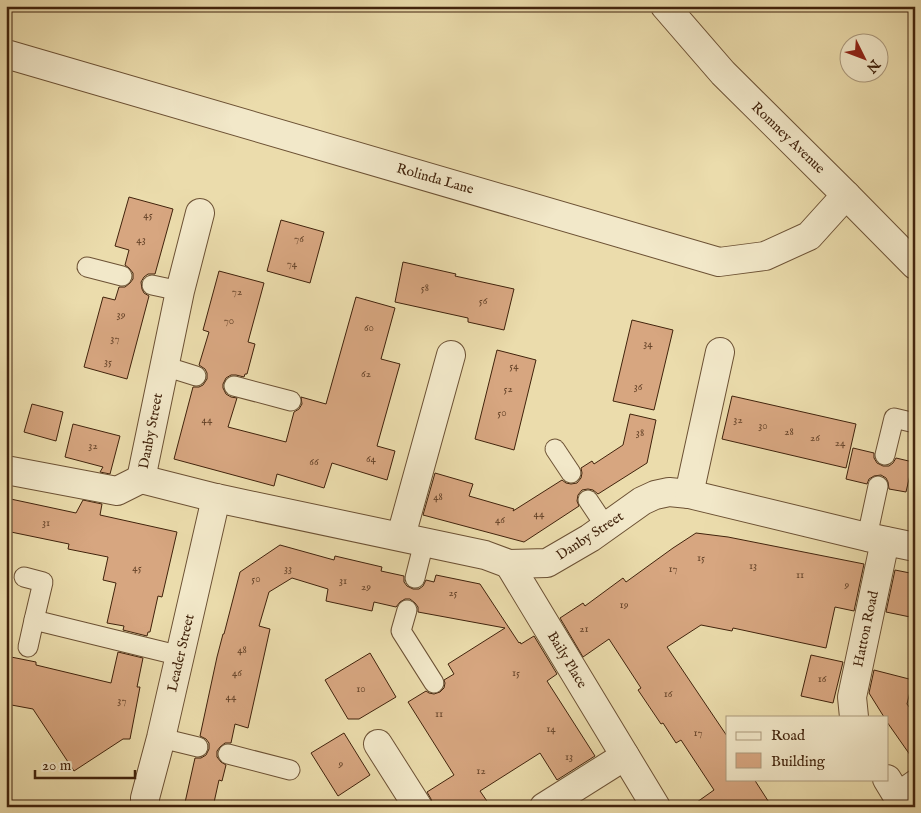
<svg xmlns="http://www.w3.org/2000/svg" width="921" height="813" viewBox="0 0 921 813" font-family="'IM FELL English',serif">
<rect width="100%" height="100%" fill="#ebdcac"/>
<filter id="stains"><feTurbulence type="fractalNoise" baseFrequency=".004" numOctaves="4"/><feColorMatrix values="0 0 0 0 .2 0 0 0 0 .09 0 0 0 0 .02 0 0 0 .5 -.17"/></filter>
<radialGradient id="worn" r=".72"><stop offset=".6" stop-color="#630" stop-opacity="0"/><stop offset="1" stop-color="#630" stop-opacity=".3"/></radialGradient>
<g fill="#d7a680" stroke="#41230c">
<path d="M129,197L173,209L155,274H148L144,277L141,282L142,289L144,293L149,296L127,379L84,367L103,297L115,300L119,287H125L130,283L133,279V273L129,268L125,265L129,250L115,246Z"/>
<path d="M281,220L324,232L310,283L267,271Z"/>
<path d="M403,262L456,274L455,276L514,289L504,330L468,322V318L395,302Z"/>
<path d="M219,271L264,283L248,342L255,344L247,374H245L244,377L236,375H231L226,378L223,384V388L226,394L231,397L237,398L228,427L286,442L294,412L299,409L302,404L301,397L326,404L356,297L395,308L381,359L400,364L377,446L395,451L387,480L332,463L324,488L277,474L274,486L174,459L193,387H199L203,385L207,379V373L205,369L199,365L209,332L203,330Z"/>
<path d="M632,320L673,330L654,410L613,401Z"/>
<path d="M497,350L536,360L514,450L475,439Z"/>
<path d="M732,396L856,424L846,468L722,439Z"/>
<path d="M32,404L63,412L56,441L24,432Z"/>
<path d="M630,414L656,420L647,463L598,494L593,490L588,489L582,490L578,495L577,501L579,506L524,542L423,515L435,473L473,484L469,496L514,509L513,511L562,480L566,483L571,484L577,483L581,478L582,473L581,468L592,461L594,464L623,445Z"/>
<path d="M73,424L120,436L110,474L100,472L103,467L65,457Z"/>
<path d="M853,448L874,453V458L877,463L883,466H889L893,463L896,458L913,462L906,492L889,489L888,482L886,478L881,475L874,476L869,479L867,484L846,479Z"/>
<path d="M6,498L76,513L83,500L102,504L100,515L177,532L162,597L158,596L150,632H148L147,636L123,630L124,626L107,623L116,583L103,580L108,557L68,549L69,544L6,531Z"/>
<path d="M696,533L728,537L864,564L854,611L835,607L826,648L733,628L732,631L701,625L667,647L727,736V779H754L772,807H690L714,790L681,740L676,743L663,723L661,724L638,690L641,688L609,639L583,657L560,618L583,603L585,606L623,578L626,582L673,548Z"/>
<path d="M280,545L334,560L335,556L382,567L381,571L404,576V582L407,586L413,589H419L423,586L426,580L434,582L436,575L480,584L519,643L520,642L521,644L534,636L557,674L547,681L595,756L557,780L540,753L480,791L491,807H434L431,799L427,792L454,775L408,702L426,691L429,693L434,694L440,692L444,688L445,683L444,680L454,674L448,664L505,628L418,612V607L415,603L410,599H405L400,602L396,607L374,602L372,611L326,601L328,589L292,578L269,592L259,626L270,629L248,728L235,724L231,743H225L220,747L217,751V757L221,762L226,765L222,781L219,780L213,807H184L195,758H201L206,755L209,749V743L206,739L200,736L217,657L223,634H224L240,572Z"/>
<path d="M895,570L915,574V618L886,612Z"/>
<path d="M118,652L143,658L137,687H140L130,739H123L74,771L33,709L6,704V656L36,662V665L111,683Z"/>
<path d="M370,653L396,697L359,719H348L325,680Z"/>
<path d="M811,655L843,662L833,703L801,696Z"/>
<path d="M874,670L913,680L907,704L915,715V762L887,722V717H884L869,693Z"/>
<path d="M344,733L370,775L338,796L311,753Z"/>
</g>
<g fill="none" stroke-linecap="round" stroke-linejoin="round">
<g stroke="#6c5134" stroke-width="21">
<g id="lane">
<path d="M87,267L122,276"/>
<path d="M152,285L180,291"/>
<path d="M164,366L196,376"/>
<path d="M234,386L291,401"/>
<path d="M555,449L571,473"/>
<path d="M885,455L894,418L915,423"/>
<path d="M588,500L606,527"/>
<path d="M867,537L878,486"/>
<path d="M24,577L43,582L34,620L181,656"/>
<path d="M415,578L424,542"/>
<path d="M407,610L401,631L434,683"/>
<path d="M28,647L34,620"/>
<path d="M161,738L198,747"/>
<path d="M228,754L290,770"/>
<path d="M895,793L915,779"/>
</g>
</g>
<g stroke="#6c5134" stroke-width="30">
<g id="street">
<path d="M665,6L723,73L846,195L915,265"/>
<path d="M6,54L719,262L765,256L809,236L846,195"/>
<path d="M6,470L117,491L141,479"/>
<path d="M141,479L216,498L485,555L509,564L547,563L590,538L642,501L655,495L669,492L689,494L867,537L915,547"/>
<path d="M141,479L180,291L200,213"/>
<path d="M689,494L720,352"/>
<path d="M401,536L451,355"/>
<path d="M509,564L656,807"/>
<path d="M854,717L852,697L885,541"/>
<path d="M378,744L418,807"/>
<path d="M887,779L904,807"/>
<path d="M145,807V798L161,738L216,498"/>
<path d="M544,807L625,756"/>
</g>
</g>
<use href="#lane" stroke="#f2e8c9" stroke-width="19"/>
<use href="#street" stroke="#f2e8c9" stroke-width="28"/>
</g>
<g text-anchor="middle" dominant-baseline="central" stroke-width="4" stroke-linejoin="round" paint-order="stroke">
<g font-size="11" fill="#664429">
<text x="148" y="215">45</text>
<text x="299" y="239">76</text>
<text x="141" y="240">43</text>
<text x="292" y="264">74</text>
<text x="425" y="288">58</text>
<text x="237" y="292">72</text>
<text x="483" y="301">56</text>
<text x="121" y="315">39</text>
<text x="229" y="321">70</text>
<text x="369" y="328">60</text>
<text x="115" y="339">37</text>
<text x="648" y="344">34</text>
<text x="108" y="362">35</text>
<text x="514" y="366">54</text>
<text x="366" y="374">62</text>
<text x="638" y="387">36</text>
<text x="508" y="389">52</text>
<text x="502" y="413">50</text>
<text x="207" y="420">44</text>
<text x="738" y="420">32</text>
<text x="763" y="426">30</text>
<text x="789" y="432">28</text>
<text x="640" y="433">38</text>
<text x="815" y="438">26</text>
<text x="840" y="443">24</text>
<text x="93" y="446">32</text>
<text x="371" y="459">64</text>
<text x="314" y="462">66</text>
<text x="438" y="497">48</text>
<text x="539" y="514">44</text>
<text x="500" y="520">46</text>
<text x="46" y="523">31</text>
<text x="701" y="558">15</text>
<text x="753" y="566">13</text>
<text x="137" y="568">45</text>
<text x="288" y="569">33</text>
<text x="673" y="569">17</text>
<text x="800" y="575">11</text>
<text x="256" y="579">50</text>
<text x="343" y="581">31</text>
<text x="847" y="585">9</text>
<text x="366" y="587">29</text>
<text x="453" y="593">25</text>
<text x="624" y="605">19</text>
<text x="584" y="629">21</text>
<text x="242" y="650">48</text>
<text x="237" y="673">46</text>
<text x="516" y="673">15</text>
<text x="822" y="679">16</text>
<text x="361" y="689">10</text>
<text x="668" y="694">16</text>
<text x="231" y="697">44</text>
<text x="122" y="701">37</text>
<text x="439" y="714">11</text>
<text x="551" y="729">14</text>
<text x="698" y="733">17</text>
<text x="569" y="757">13</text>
<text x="341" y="764">9</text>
<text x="481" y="771">12</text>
</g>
<g font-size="14" fill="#41230c" stroke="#f2e8c9">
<text transform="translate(788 138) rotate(44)">Romney Avenue</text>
<text transform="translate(435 179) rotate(16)">Rolinda Lane</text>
<text transform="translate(151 431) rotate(-79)">Danby Street</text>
<text transform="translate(590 536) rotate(-33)">Danby Street</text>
<text transform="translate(866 629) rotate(-78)">Hatton Road</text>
<text transform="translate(181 653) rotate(-77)">Leader Street</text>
<text transform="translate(567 660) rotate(59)">Baily Place</text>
</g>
</g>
<rect width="921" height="813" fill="none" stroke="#ebdcac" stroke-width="25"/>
<rect x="8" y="8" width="906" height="798" fill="none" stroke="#41230c" stroke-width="2.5"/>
<rect x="12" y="12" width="896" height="788" fill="none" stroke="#41230c"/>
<rect x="726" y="716" width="162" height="65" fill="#f2e8c9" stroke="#ab997d"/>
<rect x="736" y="732" width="25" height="8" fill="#f2e8c9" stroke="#ab997d"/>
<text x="771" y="740" font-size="15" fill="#41230c">Road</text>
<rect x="736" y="753" width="25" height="15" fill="#d7a680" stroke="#ab997d"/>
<text x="771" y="766" font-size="15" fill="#41230c">Building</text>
<g transform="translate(864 58) rotate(132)"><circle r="24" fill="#f2e8c9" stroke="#ab997d"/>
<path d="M0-4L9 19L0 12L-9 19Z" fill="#8f2418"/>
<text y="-8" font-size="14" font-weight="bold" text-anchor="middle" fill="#41230c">N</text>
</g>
<path d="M35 770v8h100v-8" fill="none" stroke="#41230c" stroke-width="2.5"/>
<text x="42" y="770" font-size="15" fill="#41230c" stroke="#f2e8c9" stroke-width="4" paint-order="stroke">20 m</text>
<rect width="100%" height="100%" filter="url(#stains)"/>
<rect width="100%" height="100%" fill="url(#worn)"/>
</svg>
